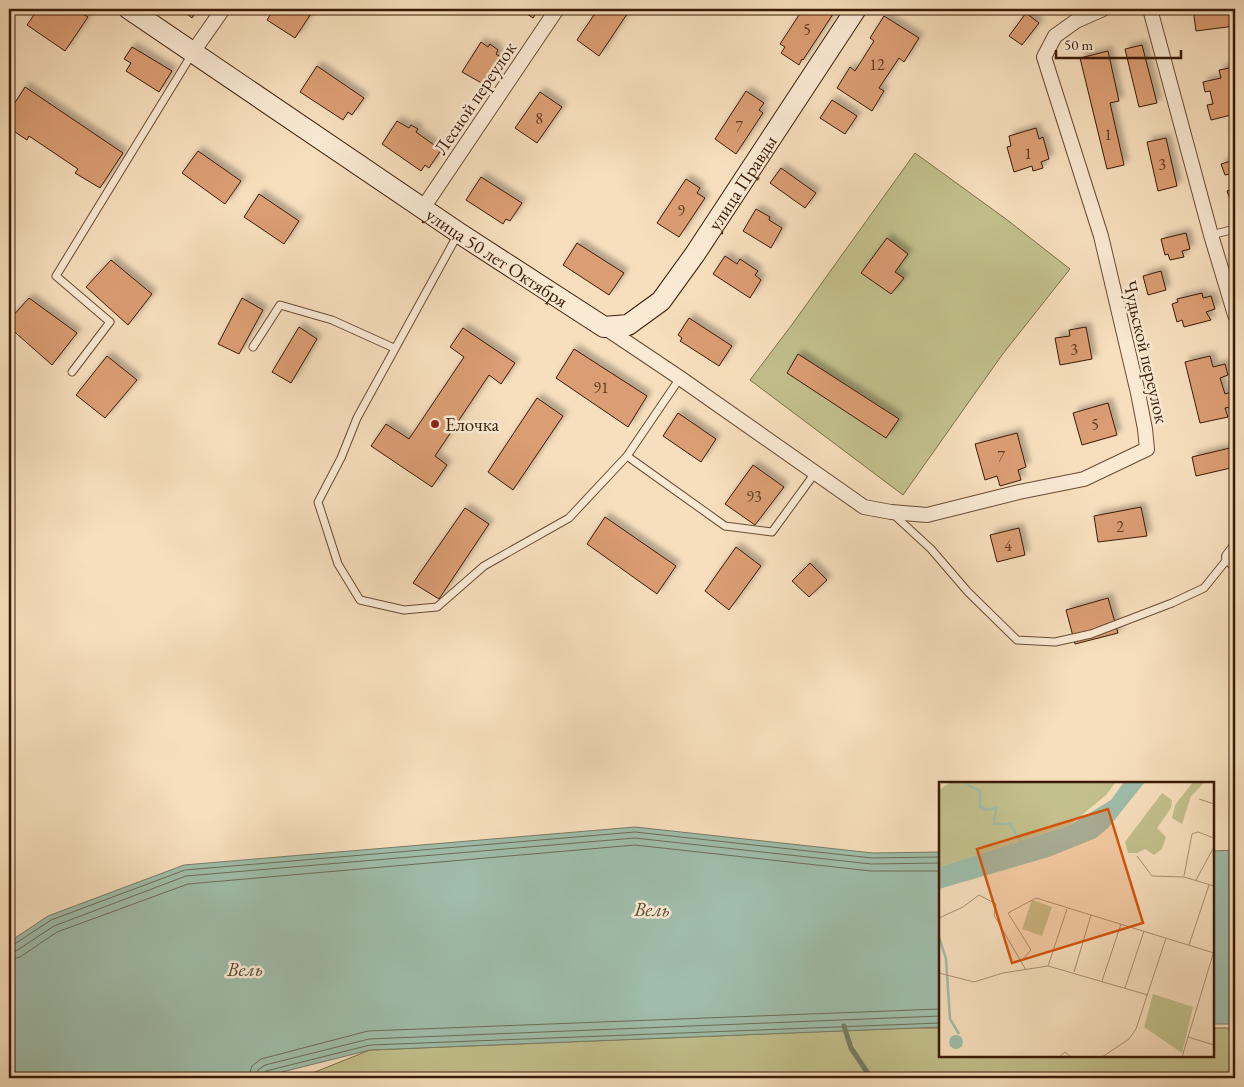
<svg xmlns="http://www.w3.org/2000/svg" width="1244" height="1087" viewBox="0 0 1244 1087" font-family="'EB Garamond',serif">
<defs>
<filter id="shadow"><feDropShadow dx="4.5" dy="-4.5" stdDeviation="2.5" flood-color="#0004"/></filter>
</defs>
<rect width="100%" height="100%" fill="#f7dfbd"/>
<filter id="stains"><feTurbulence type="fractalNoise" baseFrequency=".004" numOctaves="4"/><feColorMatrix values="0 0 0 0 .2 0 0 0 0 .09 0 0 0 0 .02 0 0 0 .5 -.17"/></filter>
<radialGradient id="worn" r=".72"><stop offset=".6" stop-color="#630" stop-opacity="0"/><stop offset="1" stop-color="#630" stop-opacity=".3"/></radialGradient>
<g fill="#c2c08d" stroke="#7e6d4a">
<path d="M915,153L1006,219L1070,269L1002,355L903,495L750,380L791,326Z"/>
<path d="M910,1028H940V1056H1213V1028H1235V1078H300L370,1050Z"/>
</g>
<g fill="#9fbdaa" stroke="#777c68">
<path d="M635,827L873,853L940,852V1027L370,1050L258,1078H9V942L48,916L184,865Z"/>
<path d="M1235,850V1024H1213V851Z"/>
</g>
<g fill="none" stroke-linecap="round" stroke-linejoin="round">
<g stroke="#6d6c58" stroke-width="1">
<path d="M9,946L13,945L51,920L185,870L635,832L872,858L940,857"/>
<path d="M9,952L16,951L54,926L186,876L635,838L871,864L940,863"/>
<path d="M9,960L20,957L57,932L188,884L635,845L871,871H940"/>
<path d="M248,1078L252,1066L261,1059L368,1031L940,1009"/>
<path d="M256,1078L258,1070L265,1065L369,1039L940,1016"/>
<path d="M262,1078L263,1074L266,1071L370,1045L940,1023"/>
</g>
<path stroke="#777c68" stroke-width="5" d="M844,1026L851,1048L871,1078"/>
</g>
<g fill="#db9d73" stroke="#3b1a06" filter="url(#shadow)">
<path d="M38,9H75L88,17L65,51L27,25Z"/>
<path d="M181,9H198L192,18Z"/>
<path d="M274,9H314L295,38L267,20Z"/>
<path d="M520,9H539L533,18Z"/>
<path d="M598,9H619L627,14L599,56L577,40Z"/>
<path d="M803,9H825L833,14L803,60L802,59L799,65L781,53L785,47L780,44Z"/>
<path d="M1193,9H1235V26L1196,31Z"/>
<path d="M1026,13L1039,23L1022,45L1009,36Z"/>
<path d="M884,16L919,38L904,62L899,58L879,88L884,91L872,111L837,88L850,67L855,71L874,41L870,38Z"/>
<path d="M481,42L488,47L490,44L498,50L496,54L502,58L485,85L462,72Z"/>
<path d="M1142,45L1157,103L1139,107L1125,49Z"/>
<path d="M132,47L172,71L159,92L126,71L131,63L124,59Z"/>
<path d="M1108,51L1119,101L1110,103L1124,165L1107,169L1080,58Z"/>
<path d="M317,66L364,98L352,115L348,112L343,120L300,92Z"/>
<path d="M1235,67V114L1211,120L1207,105L1213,104L1210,91L1205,92L1203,82L1221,78L1219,70Z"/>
<path d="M25,87L123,153L100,188L75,173L78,169L29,136L27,140L9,128V112Z"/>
<path d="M746,91L764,103L759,110L763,113L736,154L715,139Z"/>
<path d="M540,92L562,107L537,143L515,128Z"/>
<path d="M832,100L857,116L845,134L820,118Z"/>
<path d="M397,121L409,128L411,125L418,129L416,132L441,150L429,168L425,165L421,171L382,144Z"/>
<path d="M1036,128L1039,139L1043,137L1049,159L1041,162L1043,168L1033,171L1032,166L1014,172L1007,147L1011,146L1009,136Z"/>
<path d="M1166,138L1177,186L1158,191L1147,142Z"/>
<path d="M198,151L241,181L225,204L182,173Z"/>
<path d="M1235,152V207L1233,208L1227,191L1235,188L1230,174L1225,175L1221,164L1234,160L1232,153Z"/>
<path d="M781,168L816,193L805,208L770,183Z"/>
<path d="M481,177L522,203L510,221L506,219L503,224L466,200Z"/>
<path d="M686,179L700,188L697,193L705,198L679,237L657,223Z"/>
<path d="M259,194L299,221L284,244L244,217Z"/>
<path d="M756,209L770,217L769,220L782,228L771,248L743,231Z"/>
<path d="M1186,233L1190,249L1182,251L1184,257L1170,260L1168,254L1165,255L1161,239Z"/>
<path d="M887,238L908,254L895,272L904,278L891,294L861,273Z"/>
<path d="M577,243L624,273L609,295L563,265Z"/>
<path d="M725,256L737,264L740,259L758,271L755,275L761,280L750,298L713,274Z"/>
<path d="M111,260L152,294L128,325L86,287Z"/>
<path d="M1161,271L1166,290L1148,295L1143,276Z"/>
<path d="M1202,293L1203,298L1211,296L1215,309L1206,312L1211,320L1184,327L1182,320L1177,322L1172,304L1178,302L1177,299Z"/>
<path d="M29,298L77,333L52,365L9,327V320Z"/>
<path d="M242,298L263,310L239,354L218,344Z"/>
<path d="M689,318L732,346L719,366L680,341L682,338L678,335Z"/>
<path d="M299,327L317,339L291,383L272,372Z"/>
<path d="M1086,327L1092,359L1060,365L1055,338L1070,336L1069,330Z"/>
<path d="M463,328L515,363L501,384L489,375L435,456L447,465L432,487L371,446L386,424L409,439L464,357L450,347Z"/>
<path d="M574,349L647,396L628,427L556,378Z"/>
<path d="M798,354L899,419L886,438L787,373Z"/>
<path d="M107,356L137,380L105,418L76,395Z"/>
<path d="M1210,356L1213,367L1225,364L1228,375L1220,378L1225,394L1231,392L1234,406L1225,408L1228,417L1200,423L1185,362Z"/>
<path d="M537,398L563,416L513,490L488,472Z"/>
<path d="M1108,403L1117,435L1082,445L1073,413Z"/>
<path d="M678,413L716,439L701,462L663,436Z"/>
<path d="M1017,433L1026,467L1018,470L1021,480L1000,486L997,476L985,480L975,444Z"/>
<path d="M1234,447L1235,467L1196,476L1192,457Z"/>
<path d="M753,465L784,487L755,525L725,504Z"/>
<path d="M1141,507L1147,536L1098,542L1094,516Z"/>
<path d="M465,508L489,524L439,599L413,583Z"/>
<path d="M605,517L676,566L657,594L587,544Z"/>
<path d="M1019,528L1025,555L997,562L990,535Z"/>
<path d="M736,547L761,566L729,610L705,591Z"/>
<path d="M810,563L827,580L809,597L792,581Z"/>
<path d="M1108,598L1118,633L1075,644L1066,610Z"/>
</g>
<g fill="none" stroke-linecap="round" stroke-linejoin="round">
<g stroke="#6a4b34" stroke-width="9">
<g id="lane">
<path d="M458,234L357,418L341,458L318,502L338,564L360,600L404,610L437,607L484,566L569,518L627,456L680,378"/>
<path d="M1211,235L1235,229"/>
<path d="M253,347L280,305L332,320L394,348"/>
<path d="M72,372L110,322L56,276L192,54"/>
<path d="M627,456L725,526L772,532L815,473"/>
<path d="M893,514L931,549L968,592L1017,640L1055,642L1091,634L1172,603L1204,588L1229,557"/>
</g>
</g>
<g stroke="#6a4b34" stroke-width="16">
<g id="street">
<path d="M1150,9L1211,235L1235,315"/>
<path d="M193,52L223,9"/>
<path d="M423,208L557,9"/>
<path d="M604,327L680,378L864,507L891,512L927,515L1019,492L1084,479L1147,449L1145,429L1138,393L1101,236L1044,57L1055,36L1076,21L1103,9"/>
<path d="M1235,549L1229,557L1235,563"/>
</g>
</g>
<g stroke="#3b1a06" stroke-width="22">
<g id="secondary">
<path id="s1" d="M129,9L459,233L604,327L628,325L661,301L695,254L856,9"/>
</g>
</g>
<use href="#lane" stroke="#faead4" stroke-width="7"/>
<use href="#street" stroke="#faead4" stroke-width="14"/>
<use href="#secondary" stroke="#faead4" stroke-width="20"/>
</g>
<circle fill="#8f2418" stroke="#faead4" stroke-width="2" cx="435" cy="424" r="5"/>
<g text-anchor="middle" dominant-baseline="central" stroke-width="5" stroke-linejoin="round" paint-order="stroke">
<g font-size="16" fill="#633b21">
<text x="807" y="29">5</text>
<text x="877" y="64">12</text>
<text x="539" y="118">8</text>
<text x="739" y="126">7</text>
<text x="1108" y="134">1</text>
<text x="1028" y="153">1</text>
<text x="1162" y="164">3</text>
<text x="681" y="210">9</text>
<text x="1074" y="349">3</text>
<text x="601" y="387">91</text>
<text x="1095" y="424">5</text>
<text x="1001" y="456">7</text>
<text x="754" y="496">93</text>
<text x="1120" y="526">2</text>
<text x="1008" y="545">4</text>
</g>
<g font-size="19" fill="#3b1a06" stroke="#faead4">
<text transform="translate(475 98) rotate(-56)">Лесной переулок</text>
<text stroke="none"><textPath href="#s1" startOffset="780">улица Правды</textPath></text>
<text stroke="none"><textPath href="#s1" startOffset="444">улица 50 лет Октября</textPath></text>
<text transform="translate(1146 352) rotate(77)">Чудьской переулок</text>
</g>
<g font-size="19" fill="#3b1a06" stroke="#faead4" text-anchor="start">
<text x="445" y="424">Елочка</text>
</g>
<g font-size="20" font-style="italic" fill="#594b37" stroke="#faead4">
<text transform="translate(652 909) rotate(1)">Вель</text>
<text x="245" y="969">Вель</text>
</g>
</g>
<g transform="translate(939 782)">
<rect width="275" height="275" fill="#f7dfbd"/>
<path d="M12,0H177L167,13L131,43L0,85V8ZM254,0H266L252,14L243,42L233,36L236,23ZM223,11L233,18L232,26L218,46L227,55L223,67L215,73L206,67L198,71H189L186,60ZM93,118L113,125L103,154L83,147ZM214,212L254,225L243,271L205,245Z" fill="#c2c08d"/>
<path d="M185,0H206L169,46L157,56L110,75L0,107V85L131,43L172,18ZM10 260a7 7 0 1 1 14 0a7 7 0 1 1-14 0Z" fill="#9fbdaa"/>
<path fill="none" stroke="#9fbdaa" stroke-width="2.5" d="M30,0L29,3L41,9V25L48,28L57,26L55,42H71L82,60M0,155L7,177L11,237L20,252"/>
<path fill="none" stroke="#ac9074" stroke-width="1" d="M260,17L275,22M198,74L213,94L245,95L275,104M245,94L253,52L259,50L275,56M257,98L275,65M0,136L24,125L40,113L57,122L55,133L87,188M250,163L270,103M83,178L92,168L69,131L97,116L275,171M109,184L128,127M135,190L152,133M0,191L35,200L64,191L109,184L209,213M163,199L182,142M186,206L205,149M249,255L275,263M120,275L126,270L132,275M163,275L190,257L197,247L227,156M243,275L275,169"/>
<path fill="#d7530b" fill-opacity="0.15" stroke="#d7530b" stroke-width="2.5" d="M169,27L204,141L73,181L38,67Z"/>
<rect width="275" height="275" fill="none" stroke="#3b1a06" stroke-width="2.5"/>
</g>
<rect width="1244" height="1087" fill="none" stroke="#f7dfbd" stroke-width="30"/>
<rect x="10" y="10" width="1224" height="1067" fill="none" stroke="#3b1a06" stroke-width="2.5"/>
<rect x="15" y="15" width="1214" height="1057" fill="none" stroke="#3b1a06"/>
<path d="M1056 50v8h125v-8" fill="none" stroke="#3b1a06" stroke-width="2.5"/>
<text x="1064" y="50" font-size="15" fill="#3b1a06" stroke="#faead4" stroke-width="4" paint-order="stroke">50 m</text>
<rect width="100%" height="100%" filter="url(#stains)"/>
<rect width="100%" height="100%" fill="url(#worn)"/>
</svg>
